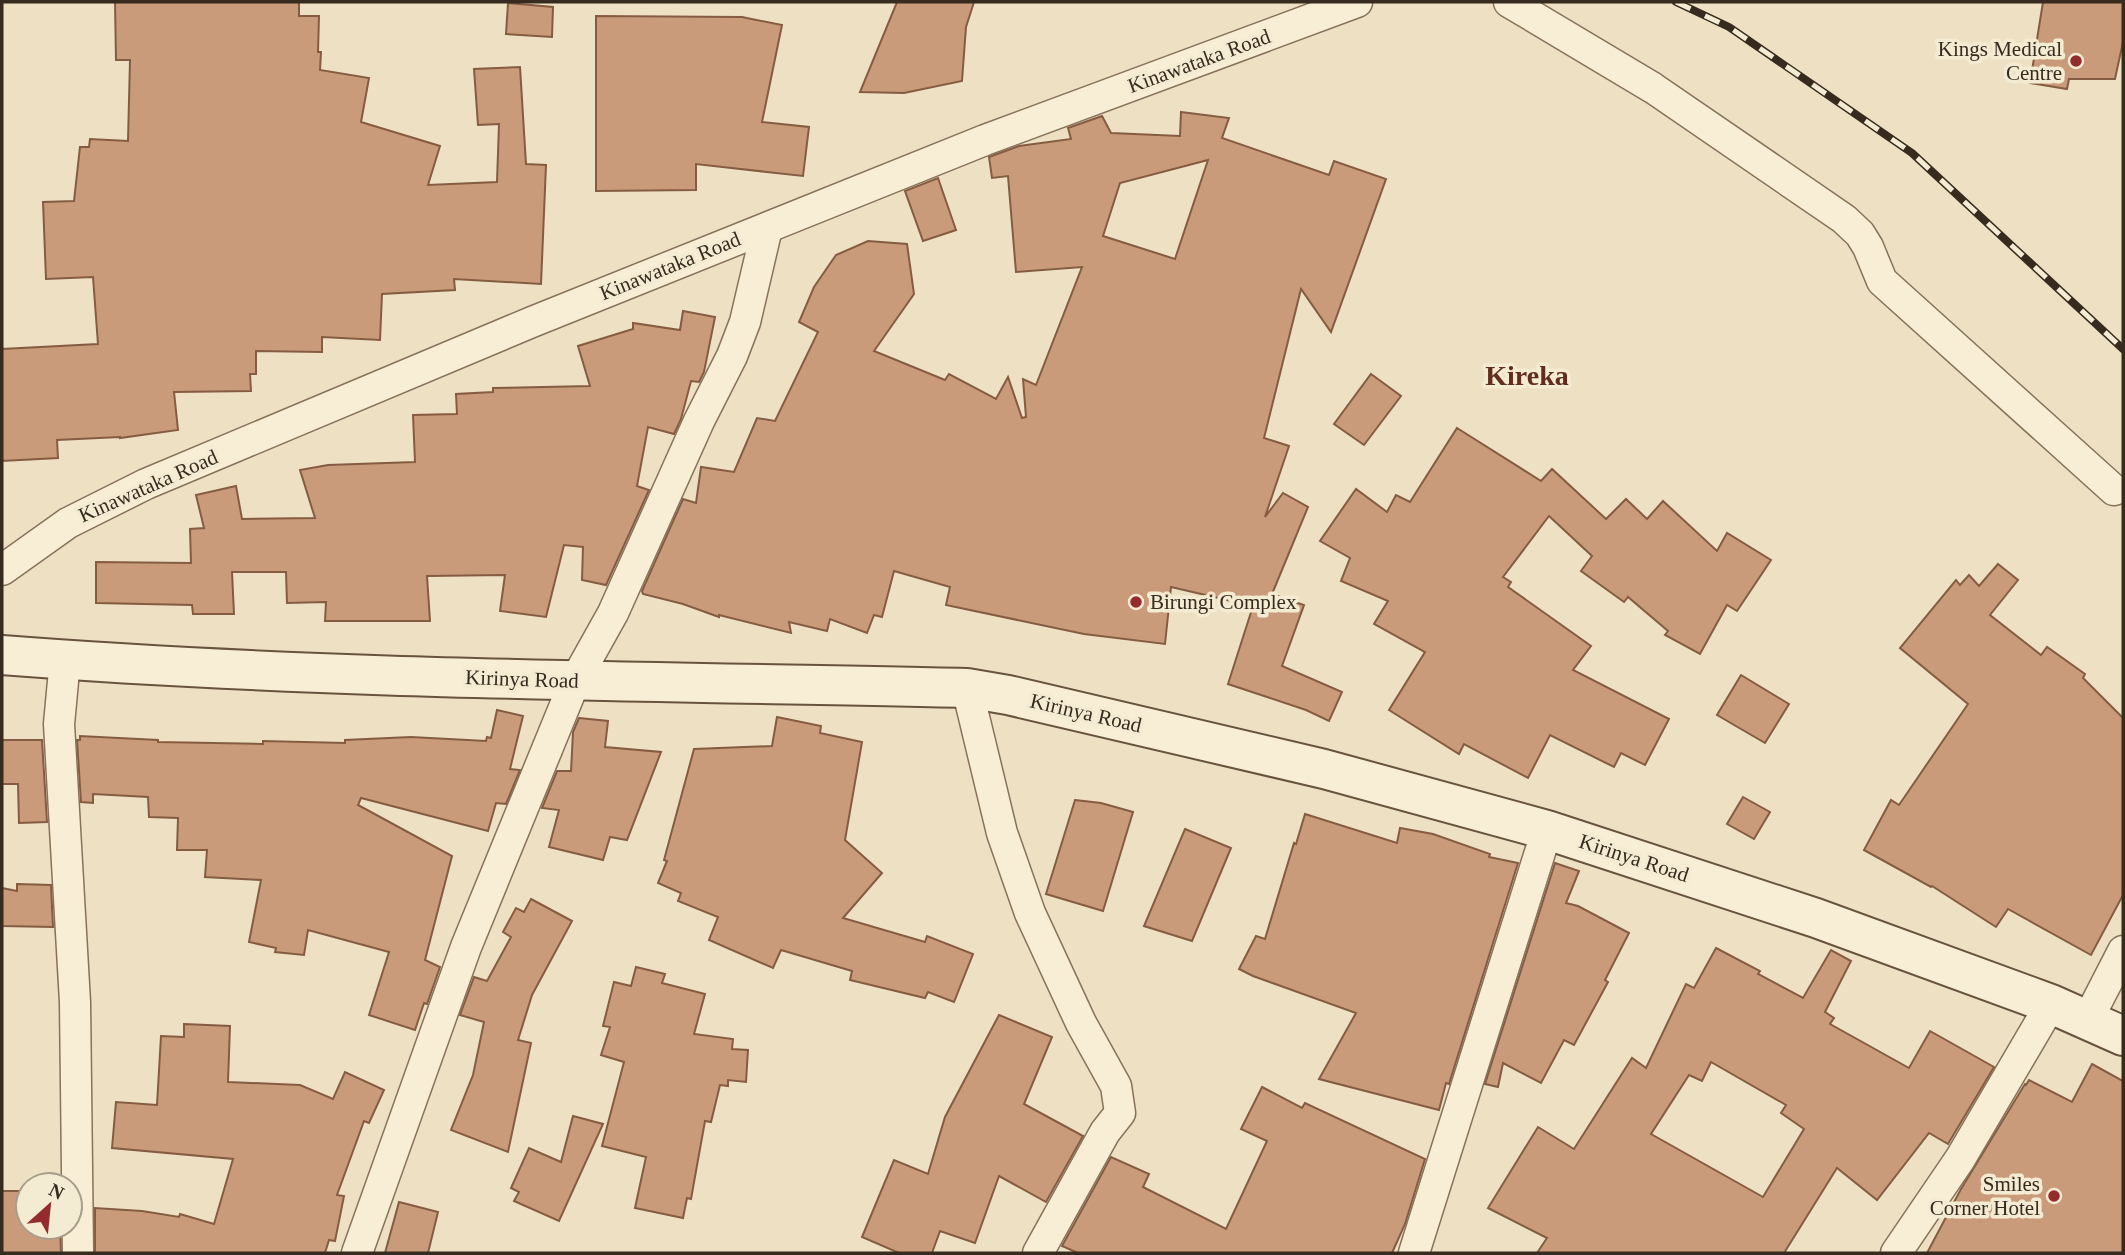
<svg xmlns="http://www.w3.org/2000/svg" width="2125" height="1255" viewBox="0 0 2125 1255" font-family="Georgia,serif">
<rect width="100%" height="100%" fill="#ede0c3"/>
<g fill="#ca9b7a" stroke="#855c41" stroke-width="2" fill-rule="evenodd">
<path d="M115,2H299V16H319L318,52H321L320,70L369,78L361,122L440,146L428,185L497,182L499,124L478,125L474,69L520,67L526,164L546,165L541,284L454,279L455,290L382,294L380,340L322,337V352L256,351V374H250L251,391L174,392L178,430L120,438V437L57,440L58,458L2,461V349L98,344L93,277L46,279L43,202L74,201L80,147H89L90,139L128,141L130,60H116Z"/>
<path d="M897,2H974L966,27L962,81L904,93L860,92Z"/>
<path d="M2043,2H2123V42L2115,79H2069L2067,89L2030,83Z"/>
<path d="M508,3L553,7L552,37L506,34Z"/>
<path d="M596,16L742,17L782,25L762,122L809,127L803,176L696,164V190L596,191Z"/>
<path d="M1181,112L1229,118L1222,138L1329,175L1334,161L1386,179L1331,332L1301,289L1264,438L1289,446L1265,517L1283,493L1308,507L1272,594L1304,605L1282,666L1342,692L1329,721L1306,710L1228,684L1253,606L1171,587L1165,644L1084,634L946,605L950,587L894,571L882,617L874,615L867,633L830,619L827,631L789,622L791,633L719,615V617L683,604L643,594L642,591L683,499L696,503L701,467L734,472L757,418L775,421L818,332L799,322L814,287L836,255L868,241L907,244L914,294L874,351L945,380L949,374L996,399L1008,377L1022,418L1026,417L1023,379L1036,385L1082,267L1016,272L1008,176L992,178L989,157L1019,146L1071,139L1068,128L1102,116L1111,133L1180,136ZM1208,160L1175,259L1103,236L1120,183Z"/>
<path d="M938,178L956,230L923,241L905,191Z"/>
<path d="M683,311L715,317L704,372L699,382L691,381L681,419L674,434L648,427L637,486L649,490L606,585L582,580L583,547L564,545L546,617L500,611L505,575L427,576L430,621H325L326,602L287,603L286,572H232L234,614H193L192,605L96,603V562L191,563L190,529L204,528L196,495L236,486L242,519L315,518L300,470L328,465L415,462L413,415L457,414L456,394L493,392V388L590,386L578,346L633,329V323L680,330Z"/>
<path d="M1371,374L1401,396L1364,445L1334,424Z"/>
<path d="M1457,428L1541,481L1552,469L1606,519L1626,499L1647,519L1663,501L1717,551L1727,533L1771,560L1737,611L1727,605L1700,654L1665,635L1668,631L1628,597L1624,602L1581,571L1592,556L1549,516L1503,577L1511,582L1508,587L1591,646L1573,670L1669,719L1645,765L1621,753L1614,767L1550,735L1528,778L1464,744L1459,754L1389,710L1425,652L1374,624L1388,601L1341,581L1350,558L1320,541L1356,489L1387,512L1396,495L1410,502Z"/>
<path d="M1998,564L2018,580L1990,615L2041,655L2047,647L2085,674L2083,678L2123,718V895L2091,955L2008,909L1996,927L1932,886L1931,887L1864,850L1891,800L1899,805L1968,704L1900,648L1956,580L1960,585L1969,575L1979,586Z"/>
<path d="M1741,675L1789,704L1765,743L1717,715Z"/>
<path d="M497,710L523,716L510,769L520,770L506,804L496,803L488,831L361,798L358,805L452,856L425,960L440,967L427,1004L424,1003L415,1030L369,1015L389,952L308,930L304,955L275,952L276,948L249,942L261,880L205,877L207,850H177L178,818L149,817L148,797L93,794V803L81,802L77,740H80V736L158,740V742L263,744V741L345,743V740L411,737L486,741L487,737L491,738Z"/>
<path d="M777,717L821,726L820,733L862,742L845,840L882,873L843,918L925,942L927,936L973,954L954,1002L928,992L925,998L850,980L852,971L781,950L773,968L709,940L718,917L678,901L681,893L658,883L667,861L664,860L694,749L772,746Z"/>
<path d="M579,718L608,721L605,747L661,752L627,840L610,837L603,860L549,847L559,810L542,808L557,771H571L573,732Z"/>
<path d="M2,740H42L47,822L19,823L18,784H2Z"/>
<path d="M1743,797L1770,812L1754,839L1727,824Z"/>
<path d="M1075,800L1101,803L1133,812L1103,911L1046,894Z"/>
<path d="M1305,814L1397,843L1400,828L1433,834L1490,854L1489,857L1518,863L1449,1084L1446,1083L1439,1110L1319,1079L1356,1013L1253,976L1239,969L1256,936L1265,939L1294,843L1296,844Z"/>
<path d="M1185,829L1231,848L1192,941L1144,926Z"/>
<path d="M1555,863L1579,871L1566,903L1578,906L1629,933L1605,980L1608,982L1574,1045L1564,1040L1541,1083L1503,1063L1498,1087L1485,1084Z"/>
<path d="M17,884L51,885L53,927L2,926V888L17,891Z"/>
<path d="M531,899L572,921L532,995L518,1040L531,1043L508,1152L451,1130L473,1075L484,1022L460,1015L474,977L487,981L511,937L503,932L516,908L524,912Z"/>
<path d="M1716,948L1760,971L1758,974L1803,998L1831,950L1851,961L1825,1012L1834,1018L1830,1024L1909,1068L1930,1031L1994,1067L1948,1144L1929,1133L1877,1200L1837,1168L1784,1253H1537L1547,1238L1488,1208L1538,1127L1574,1149L1632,1058L1646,1068L1686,984L1694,988ZM1711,1062L1786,1105L1781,1113L1804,1129L1763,1197L1651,1134L1689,1075L1702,1081Z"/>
<path d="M636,967L665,974L662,983L705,994L694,1034L733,1039L732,1049L748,1050L746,1082L728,1080V1086L720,1085L711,1122L705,1121L691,1199L687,1198L683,1218L635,1208L646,1157L602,1146L624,1062L601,1055L610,1027L603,1026L614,982L631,986Z"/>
<path d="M999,1015L1052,1037L1024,1104L1083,1136L1046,1202L999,1176L975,1243L940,1231L932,1253H899L862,1237L894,1160L928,1174L945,1117Z"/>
<path d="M184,1024L230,1026L228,1082L300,1085L333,1099L345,1072L384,1090L369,1123L364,1121L337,1195L344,1196L335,1241L329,1240L325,1253H95V1208L142,1211L179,1217L180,1214L214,1224L233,1159L112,1148L116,1102L157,1105L161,1036L184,1037Z"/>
<path d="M2092,1064L2123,1081V1253H1927L1961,1189L2025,1084L2026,1085L2029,1080L2072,1102Z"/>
<path d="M1262,1087L1302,1108L1305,1103L1425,1159L1405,1224L1392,1253H1078L1062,1246L1111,1157L1149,1174L1143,1187L1226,1229L1267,1141L1241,1129Z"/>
<path d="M573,1116L603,1124L559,1221L514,1201L519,1192L511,1188L529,1148L561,1162Z"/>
<path d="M2,1191H28V1227H60L61,1253H2Z"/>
<path d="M399,1202L438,1212L428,1253H385Z"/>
</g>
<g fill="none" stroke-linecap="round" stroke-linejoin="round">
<g stroke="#87725b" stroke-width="33">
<g id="street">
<path d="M1509,2L1653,88L1844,219L1860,234L1868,247L1882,281L2114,490"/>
<path d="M2,570L68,523L146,484L532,322L985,140L1357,2"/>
<path d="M65,660L59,724L75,1002L78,1253"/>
<path d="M967,688L1002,833L1030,913L1081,1023L1116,1086L1120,1113L1105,1132L1038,1253"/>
<path d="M2088,1019L2123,951"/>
<path d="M357,1253L466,947L575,681L613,613L699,421L732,356L745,322L767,228"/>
<path d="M1414,1253L1547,830"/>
<path d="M1896,1253L1960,1159L2051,1004"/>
</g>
</g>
<g stroke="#68533e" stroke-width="42">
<path id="secondary" d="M2,655C323,680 645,681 967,688L1008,695L1324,769L1547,830L1816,918L2051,1004L2123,1036"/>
</g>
<use href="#street" stroke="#f8eed6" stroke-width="30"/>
<use href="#secondary" stroke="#f8eed6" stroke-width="38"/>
<g stroke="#372a1e" stroke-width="8">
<path id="rail" d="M1676,2L1729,27L1912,153L2123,349"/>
</g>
<use href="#rail" stroke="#f4ebd3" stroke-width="5" stroke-dasharray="16" stroke-linecap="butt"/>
</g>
<g fill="#942c2d" stroke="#f4ebd3" stroke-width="2.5">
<circle cx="2076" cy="61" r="7"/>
<circle cx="1136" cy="602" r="7"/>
<circle cx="2054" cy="1196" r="7"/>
</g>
<g text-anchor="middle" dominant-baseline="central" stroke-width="7" stroke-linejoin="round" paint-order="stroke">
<g font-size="21" fill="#372a1e" stroke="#f4ebd3" text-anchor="end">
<text x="2062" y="49">Kings Medical<tspan x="2062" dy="24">Centre</tspan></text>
<text x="1150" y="602" text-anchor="start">Birungi Complex</text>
<text x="2040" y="1184">Smiles<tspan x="2040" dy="24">Corner Hotel</tspan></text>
</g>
<g font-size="21" fill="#372a1e" stroke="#f4ebd3">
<text transform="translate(1199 61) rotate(-20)">Kinawataka Road</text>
<text transform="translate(670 266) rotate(-22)">Kinawataka Road</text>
<text transform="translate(148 486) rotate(-24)">Kinawataka Road</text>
<text transform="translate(522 679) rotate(2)">Kirinya Road</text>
<text transform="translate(1086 713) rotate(13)">Kirinya Road</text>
<text transform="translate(1634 858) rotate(18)">Kirinya Road</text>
</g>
<g font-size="28" font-weight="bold" fill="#622d1f" stroke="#f4ebd3">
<text x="1527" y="375">Kireka</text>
</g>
</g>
<rect width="2125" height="1255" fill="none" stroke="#372a1e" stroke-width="7"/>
<g transform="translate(49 1206) rotate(27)"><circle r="33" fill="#f4ebd3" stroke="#a89e8b" stroke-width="2"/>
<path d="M0-5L12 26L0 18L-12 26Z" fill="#942c2d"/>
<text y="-10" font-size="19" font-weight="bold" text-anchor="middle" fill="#372a1e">N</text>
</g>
</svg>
